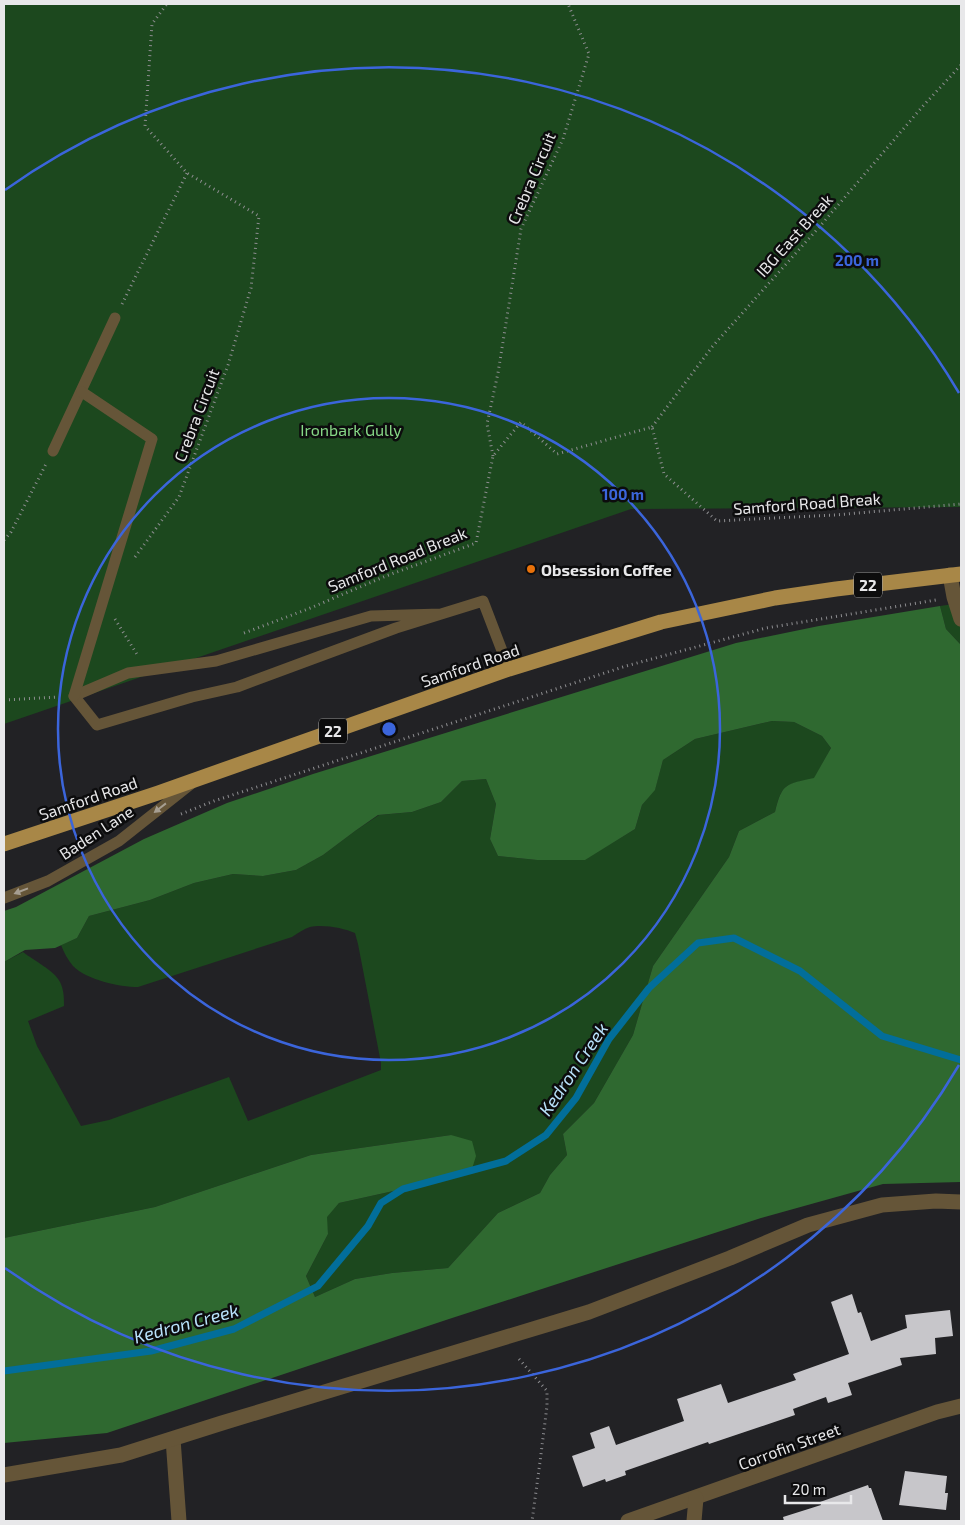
<svg xmlns="http://www.w3.org/2000/svg" width="965" height="1525" viewBox="0 0 965 1525" font-family="'Exo 2',sans-serif">
<rect width="100%" height="100%" fill="#222225"/>
<g fill="#1c481e">
<path d="M4,4H961V507L631,509L4,724Z"/>
<path d="M961,603V645L946,629L940,606Z"/>
<path d="M772,721L794,722L822,736L831,748L814,779C786,784 782,783 775,812L739,831L729,857L653,966L633,1035L594,1103L563,1134L567,1155L550,1175L540,1193L498,1213L448,1268L392,1273L355,1279L315,1297L306,1276L328,1234L326,1217L339,1203L457,1177L472,1169L451,1135L311,1155L155,1207L4,1238V962L23,952C33,960 55,971 60,982C64,990 64,998 64,1006L28,1021L37,1046L81,1126L109,1120L229,1077L248,1121L381,1070V1063L358,944L355,933C344,928 323,924 310,927C304,929 298,933 292,937L138,987C119,987 87,980 73,966C68,960 64,953 61,945L77,938L89,916L150,900L194,883L233,874L263,876L296,870L323,855L355,831L379,815L412,812L441,802L462,781L486,779L496,804L490,839L498,856L537,860H584L635,829L642,805L655,789L663,760L695,739Z"/>
</g>
<path fill="#2f6930" d="M940,606L946,629L961,645V1182L883,1184L761,1218L449,1319L107,1433L4,1443V1238L155,1207L311,1155L451,1135L472,1141L476,1156L472,1169L457,1177L339,1203L327,1217L328,1234L306,1276L315,1297L355,1279L392,1273L448,1268L498,1213L540,1193L550,1175L567,1155L563,1134L594,1103L633,1035L653,966L729,857L739,831L775,812C782,783 786,784 814,778L831,748L822,736L794,722L772,721L695,739L663,760L655,790L642,805L635,829L585,860H537L498,856L490,839L496,804L486,779L462,781L441,802L412,812L378,815L355,831L323,855L296,870L263,876L233,874L194,883L150,900L89,916L77,938L55,948L25,950L4,962V911L16,907L144,839L227,803L313,774L736,643L819,626Z"/>
<g fill="none" stroke-linecap="round" stroke-linejoin="round">
<path stroke="#026e9a" stroke-width="7" d="M4,1371L151,1351L234,1329L318,1286L368,1226L381,1203L403,1189L506,1161L546,1135L576,1098L609,1039L649,988L698,943L734,938L800,971L882,1036L961,1060"/>
</g>
<g fill="#c7c6ca">
<path d="M852,1294L858,1313L861,1312L871,1341L907,1328L905,1315L950,1310L953,1336L935,1338L936,1354L900,1358L902,1365L848,1383L852,1395L828,1403L826,1397L793,1409L795,1415L709,1444L708,1442L625,1471L626,1475L606,1482L605,1479L583,1487L572,1456L595,1448L590,1433L609,1426L616,1445L684,1421L677,1399L721,1384L728,1403L796,1380L793,1374L849,1354L831,1302Z"/>
<path d="M905,1471L947,1476L945,1493H948L946,1510L899,1505Z"/>
<path d="M868,1485L869,1488H871L883,1521H784L783,1517L821,1505L820,1502Z"/>
</g>
<g fill="none" stroke-linecap="round" stroke-linejoin="round">
<g stroke="#8e8e91" stroke-width="3" stroke-dasharray="1 4" stroke-linecap="butt">
<path d="M122,304L187,173"/>
<path d="M652,427L712,347L821,225L923,106L961,65"/>
<path d="M493,456L487,424L498,373L521,229L563,139L589,54L568,4"/>
<path d="M4,540L11,532L46,464"/>
<path d="M135,557L179,497L228,365L251,288L259,216L187,173L145,126L152,24L167,4"/>
<path d="M115,619L138,656"/>
<path d="M244,633L308,609L386,576L476,543L493,456L521,422L557,454L652,427L664,474L717,521L835,515L961,504"/>
<path d="M4,700L58,697"/>
<path d="M181,814L214,801L626,666L766,628L936,600"/>
<path d="M519,1359L547,1391V1406L540,1462L532,1521"/>
</g>
<g stroke="#655538" stroke-width="11">
<path d="M53,451L115,318"/>
<path d="M441,614L371,616L216,661L128,673L74,696L97,725L192,697L237,687L396,628L483,601L509,669"/>
<path d="M74,696L152,439L82,392"/>
<path d="M4,898L48,881L119,841L191,784"/>
</g>
<g stroke="#655538" stroke-width="15">
<path d="M950,575L954,597L961,619"/>
<path d="M173,1439L179,1521"/>
<path d="M4,1475L121,1455L222,1423L589,1312L730,1258L808,1225L882,1205L936,1201L961,1202"/>
<path d="M628,1521L937,1412L961,1406"/>
<path d="M694,1521L696,1498"/>
</g>
<path stroke="#a88747" stroke-width="15" d="M4,844L158,793L509,669L661,622L775,598L836,589L961,574"/>
</g>
<defs><path id="oneway-solid" d="M-6-.8H1V-3.2L6.5 0L1 3.2V.8H-6Z" transform="scale(1.25)"/></defs>
<g fill="#a69e91">
<use href="#oneway-solid" transform="translate(160 808) rotate(142)"/>
<use href="#oneway-solid" transform="translate(21 891) rotate(159)"/>
</g>
<g fill="none" stroke="#3b65db" stroke-width="2.5">
<circle cx="389" cy="729" r="331"/>
<path d="M959 1065A662 662 0 0 1 5 1268M5 190A662 662 0 0 1 959 393"/>
</g>
<circle fill="#e8710a" stroke="#0c0c0d" stroke-width="2" cx="531" cy="569" r="5"/>
<g text-anchor="middle" dominant-baseline="central" stroke-width="5" stroke-linejoin="round" paint-order="stroke">
<g fill="#0c0c0d" stroke="#a6a6a8" stroke-width="1">
<rect x="854" y="572.5" width="28" height="25" rx="4"/>
<rect x="319" y="718.5" width="28" height="25" rx="4"/>
</g>
<g font-size="15" font-weight="bold" fill="#e8e8ea">
<text x="868" y="585">22</text>
<text x="333" y="731">22</text>
</g>
<g font-size="16" fill="#e8e8ea" stroke="#0c0c0d">
<text transform="translate(531 178) rotate(-67)">Crebra Circuit</text>
<text transform="translate(794 235) rotate(-48)">IBG East Break</text>
<text transform="translate(196 415) rotate(-69)">Crebra Circuit</text>
<text transform="translate(807 503) rotate(-4)">Samford Road Break</text>
<text transform="translate(397 559) rotate(-22)">Samford Road Break</text>
<text transform="translate(470 665) rotate(-19)">Samford Road</text>
<text transform="translate(88 798) rotate(-19)">Samford Road</text>
<text transform="translate(96 832) rotate(-33)">Baden Lane</text>
<text transform="translate(789 1446) rotate(-20)">Corrofin Street</text>
</g>
<g font-size="16" fill="#86d786" stroke="#0c0c0d">
<text x="351" y="429">Ironbark Gully</text>
</g>
<g font-size="16" font-weight="bold" fill="#e8e8ea" stroke="#0c0c0d" text-anchor="start">
<text x="541" y="569">Obsession Coffee</text>
</g>
<g font-size="18" font-style="italic" fill="#b9e2fb" stroke="#0c0c0d">
<text transform="translate(573 1069) rotate(-56)">Kedron Creek</text>
<text transform="translate(186 1323) rotate(-15)">Kedron Creek</text>
</g>
</g>
<circle cx="389" cy="729" r="8" fill="#3b65db" stroke="#0c0c0d" stroke-width="2.5"/>
<g font-size="15" text-anchor="middle" font-weight="bold" fill="#3b65db" stroke="#0c0c0d" stroke-width="5" stroke-linejoin="round" paint-order="stroke">
<text x="857" y="266">200 m</text>
<text x="623" y="500">100 m</text>
</g>
<rect width="965" height="1525" fill="none" stroke="#e8e8ea" stroke-width="10"/>
<path d="M785 1495v8h66v-8" fill="none" stroke="#e8e8ea" stroke-width="2.5"/>
<text x="792" y="1495" font-size="15" fill="#e8e8ea" stroke="#0c0c0d" stroke-width="4" paint-order="stroke">20 m</text>
</svg>
